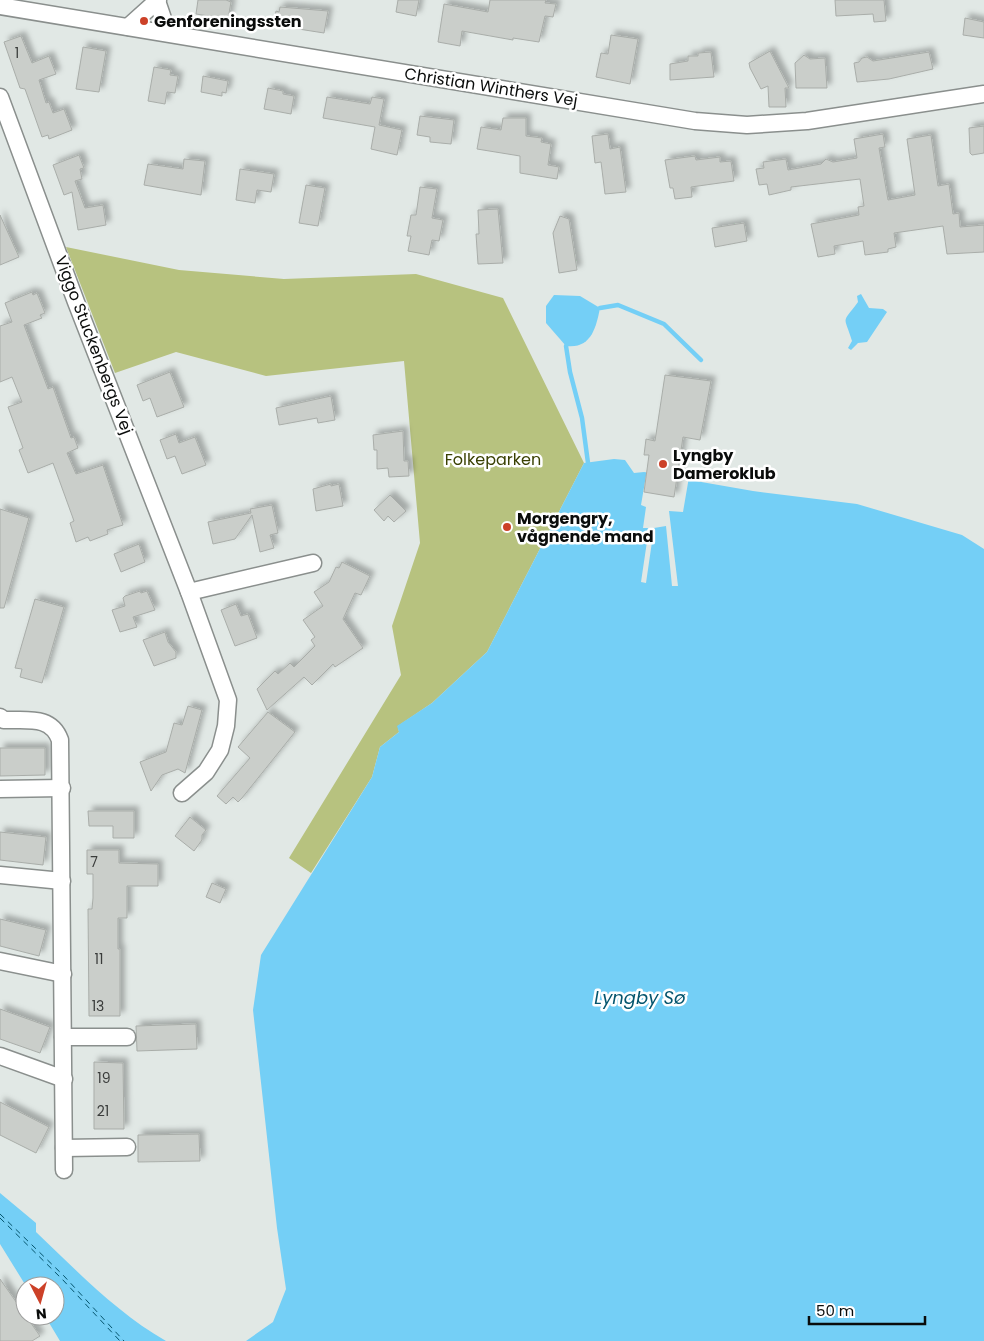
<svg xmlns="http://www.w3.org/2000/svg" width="984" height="1341" viewBox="0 0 984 1341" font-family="Poppins,sans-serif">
<defs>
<filter id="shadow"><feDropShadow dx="4.5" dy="-4.5" stdDeviation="2.5" flood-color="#0004"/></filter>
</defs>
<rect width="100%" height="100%" fill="#e1e8e5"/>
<path fill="#b7c27f" d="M66,247L179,270L284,279L416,274L503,298L584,463L487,652L432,703L398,726L399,732L380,747L372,777L311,873L289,858L401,675L392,626L420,543L404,361L266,376L176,352L115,373Z"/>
<g fill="#74cff6">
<path d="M861,294L869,308L883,309L887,312L867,342L858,343L851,350L848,348L852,341C844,314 841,325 858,302L857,296Z"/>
<path d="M554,295L580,296L600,308C596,328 591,349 566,346L546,323V306Z"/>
<path d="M614,459L625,460L634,473L644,472L753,491L857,504L962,535L984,549V1341H246L273,1322L286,1289L277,1228L253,1010L261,955L372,777L380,747L399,732L397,726L432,703L487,652L584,463Z"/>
<path d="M0,1193L36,1223V1232C77,1271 117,1313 166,1341H60L45,1316H55V1286H26L0,1244Z"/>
</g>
<path fill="#e1e8e5" d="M647,470L689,477L683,512L669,511L678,586H672L666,526L654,528L646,583L641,582L649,528H643L646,507L641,505Z"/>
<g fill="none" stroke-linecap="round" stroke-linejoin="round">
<g stroke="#74cff6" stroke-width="4.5">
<path d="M600,308L618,305L664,324L701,360"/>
<path d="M566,346L570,372L582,418L588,463"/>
</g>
<g stroke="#05556e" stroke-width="1" stroke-dasharray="6 5" stroke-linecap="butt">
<path d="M0,1214L64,1276L124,1341"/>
<path d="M0,1218L62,1279L120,1341"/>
</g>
</g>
<g fill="#caceca" stroke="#a9ada9" filter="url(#shadow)">
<path d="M198,0H226L231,2L228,19L196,14Z"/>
<path d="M398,0H419L416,16L396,12Z"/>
<path d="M490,0H546L545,3L556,4L553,17L545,16L539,42L513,38V40L462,31L460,46L438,42L444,4L488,12Z"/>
<path d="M835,0H884L886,21L874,22L873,14L836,16Z"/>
<path d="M280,7L328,11L324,33L273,25L276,11L279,12Z"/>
<path d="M965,18L984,22V38L963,35Z"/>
<path d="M611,35L638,39L630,84L596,77L601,53L608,54Z"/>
<path d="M21,36L32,63L49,56L56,74L39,80L46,103L49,102L53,113L64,109L72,130L49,139L48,135L42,137L25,89L20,88L4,42Z"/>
<path d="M83,47L106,51L99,92L76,89Z"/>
<path d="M770,51L789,88H785L786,107H769L768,86L761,89L750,68L749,63Z"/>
<path d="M711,52L714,77L670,80V64L688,61V56H698V53Z"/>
<path d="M929,52L933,69L889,79L857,82L854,63L859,62L862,58L867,57L873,61Z"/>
<path d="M804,55L810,59L825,58L827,88H796L795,63Z"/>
<path d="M154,67L171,70L170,75L178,76L175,93L167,92L165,104L148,101Z"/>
<path d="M203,76L228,81L226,93L222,92V96L201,92Z"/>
<path d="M268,88L283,91V94L294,96L291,114L264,109Z"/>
<path d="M327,97L370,104L372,97L384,99L379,125L402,130L397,155L371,149L375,127L323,118Z"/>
<path d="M420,116L454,120L451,144L430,142V137L417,135Z"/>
<path d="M503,118H526V136L542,138L541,142L551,144L548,165L559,167L557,179L520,173V156L477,149L481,127L501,130Z"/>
<path d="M984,126V153L972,155L970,153L969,128Z"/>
<path d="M608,134L610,149L620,147L626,192L605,194L601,162L595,163L592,136Z"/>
<path d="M883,134L885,147L879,148L888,200L915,195L907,139L931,135L938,186L949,184L953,214L959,213L960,227L984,225V252L947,254L943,226L894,233L896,247L888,249V252L865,255L863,241L834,246L835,254L818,257L811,224L859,215L858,207L864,206L860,179L791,187V190L769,195L767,184L759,185L756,169L764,168L763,162L786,159L788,170L821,164L826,159L833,162L857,158L854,139Z"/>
<path d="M79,155L84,168L80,169L82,179L75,181L85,208L103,205L106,225L78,230L72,192L64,195L53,165Z"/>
<path d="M695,156L696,160L720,157V162L731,161L734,181L691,187L692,197L675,199L673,188H670L665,160Z"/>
<path d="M184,159L205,161L201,195L144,185L148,164L183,169Z"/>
<path d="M240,169L274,174L271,192L257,190L255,203L236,200Z"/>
<path d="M306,185L325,188L318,226L299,223Z"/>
<path d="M420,187L437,189L432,218L443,220L439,241L432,240L429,255L408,251L411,236H407L411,215H416Z"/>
<path d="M498,209L503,263L478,264L476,234H479L478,210Z"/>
<path d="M0,215L19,257L0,265Z"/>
<path d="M560,216L569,219L577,270L559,273L553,233Z"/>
<path d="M744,223L747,241L715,247L712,228Z"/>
<path d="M32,292L33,295L37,293L45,313L40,315L42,318L24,325L48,389L53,387L71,438L74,437L78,448L67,453L76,474L103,465L123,525L107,530L108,534L90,541L88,537L76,542L70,523L74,521L53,463L28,473L19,450L23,448L8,407L22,402L12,377L0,382V326L12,322L5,303Z"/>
<path d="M170,372L184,407L157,417L150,398L143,401L137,385Z"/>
<path d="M665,375L711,381L700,440L683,437L674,497L644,492L649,455H644L646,439L655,441Z"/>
<path d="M331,396L335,420L318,423L317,418L279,425L276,408Z"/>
<path d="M403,431L404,461H408L409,476L389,477L388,468L377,469V450H374L373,435Z"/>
<path d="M176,434L179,443L195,437L206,465L182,474L175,456L167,459L160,440Z"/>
<path d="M331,484V486L339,484L343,506L316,511L313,489Z"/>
<path d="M390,495L406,511L394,522L388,516L384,521L374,510Z"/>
<path d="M272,505L278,533L270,535L274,548L260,552L252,515L235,539L213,544L208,522L251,513L250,509Z"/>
<path d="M0,509L29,518L4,608H0Z"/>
<path d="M139,544L145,562L121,572L114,554Z"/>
<path d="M342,562L370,576L361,595L355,593L343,619L363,648L335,667L333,664L312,685L304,677L267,710L257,689L275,671L278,674L290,663L294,667L315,646L311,640L315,637L303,620L323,606L314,592L329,582L336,567L339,568Z"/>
<path d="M140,591L141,593L147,591L155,610L133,617L137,627L120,632L112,610L125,606L123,598L125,596Z"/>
<path d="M35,599L64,607L42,683L20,677L22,669L15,668Z"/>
<path d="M236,604L241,616L248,614L257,638L235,646L221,610Z"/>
<path d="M165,632L168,642L176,652V658L154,666L143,640Z"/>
<path d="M188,706L202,710L185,773L178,769L162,775L151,791L140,762L166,752L174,723L182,725Z"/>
<path d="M268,712L295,732L242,798L238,802L233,797L226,804L217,796L250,758L238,747Z"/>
<path d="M0,748H45V775L0,776Z"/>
<path d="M88,811H134V838H113V826H89Z"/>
<path d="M190,817L206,830L202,835V840L194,851L175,836Z"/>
<path d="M0,832L46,837L43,865L0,860Z"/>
<path d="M87,850H119V863L158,864V886H127V918H118V949H120V1016H89L88,909H92L93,898V874H87Z"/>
<path d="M212,883L226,889L220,903L206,897Z"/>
<path d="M0,919L46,930L39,956L0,946Z"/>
<path d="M0,1009L50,1027L40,1053L0,1039Z"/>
<path d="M196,1024L197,1049L137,1051L136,1026Z"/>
<path d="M94,1062L123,1063L124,1129H94Z"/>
<path d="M0,1102L49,1127L36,1153L0,1135Z"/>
<path d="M199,1134L200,1161L138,1162V1135Z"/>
<path d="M0,1279L40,1336L32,1341H0Z"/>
</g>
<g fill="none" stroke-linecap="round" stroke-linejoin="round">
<g stroke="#8a8f8d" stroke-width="19">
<g id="street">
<path d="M157,1L168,33"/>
<path d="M0,6L695,121L747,125L807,121L984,94"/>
<path d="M128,27L158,0"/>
<path d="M0,97L76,302L189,592L228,700L226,726L220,750L206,772L182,793"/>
<path d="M189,592L313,563"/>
<path d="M0,717L4,720C27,721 51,715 60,740L64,1170"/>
<path d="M0,789L62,788"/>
<path d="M0,875L62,881"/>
<path d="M0,961L63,974"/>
<path d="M63,1037H127"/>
<path d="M0,1056L64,1079"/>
<path d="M64,1148L127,1147"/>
</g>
</g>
<use href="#street" stroke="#fff" stroke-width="16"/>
</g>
<g fill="#cc4128" stroke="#fff" stroke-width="2">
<circle cx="144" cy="21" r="5"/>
<circle cx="663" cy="464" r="5"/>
<circle cx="507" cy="527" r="5"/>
</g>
<g text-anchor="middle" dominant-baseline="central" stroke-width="5" stroke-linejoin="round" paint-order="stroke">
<g font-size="14" fill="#3a3c3b">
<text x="17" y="53">1</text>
<text x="94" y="862">7</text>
<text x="99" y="959">11</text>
<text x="98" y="1006">13</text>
<text x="104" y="1078">19</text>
<text x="103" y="1111">21</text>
</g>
<g font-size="16" font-weight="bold" fill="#0a0c0b" stroke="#fff" text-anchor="start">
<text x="154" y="21">Genforeningssten</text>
<text x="673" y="455">Lyngby<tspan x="673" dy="18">Dameroklub</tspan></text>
<text x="517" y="518">Morgengry,<tspan x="517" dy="18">vågnende mand</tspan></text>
</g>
<g font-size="16" fill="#0a0c0b" stroke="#fff">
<text transform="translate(491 87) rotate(9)">Christian Winthers Vej</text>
<text transform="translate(94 345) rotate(69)">Viggo Stuckenbergs Vej</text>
</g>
<g font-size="16" fill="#3a4002" stroke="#fff">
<text x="493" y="459">Folkeparken</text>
</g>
<g font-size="18" font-style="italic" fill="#05556e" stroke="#fff">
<text x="640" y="997">Lyngby Sø</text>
</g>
</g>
<g transform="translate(40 1301) rotate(174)"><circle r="24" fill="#ffffff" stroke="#9d9e9d"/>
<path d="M0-4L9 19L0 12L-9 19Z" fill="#cc4128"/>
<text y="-8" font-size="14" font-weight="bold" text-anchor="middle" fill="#0a0c0b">N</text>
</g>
<path d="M809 1316v8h116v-8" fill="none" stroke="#0a0c0b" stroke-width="2.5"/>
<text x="816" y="1316" font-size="15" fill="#0a0c0b" stroke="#ffffff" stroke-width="4" paint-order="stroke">50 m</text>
</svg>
